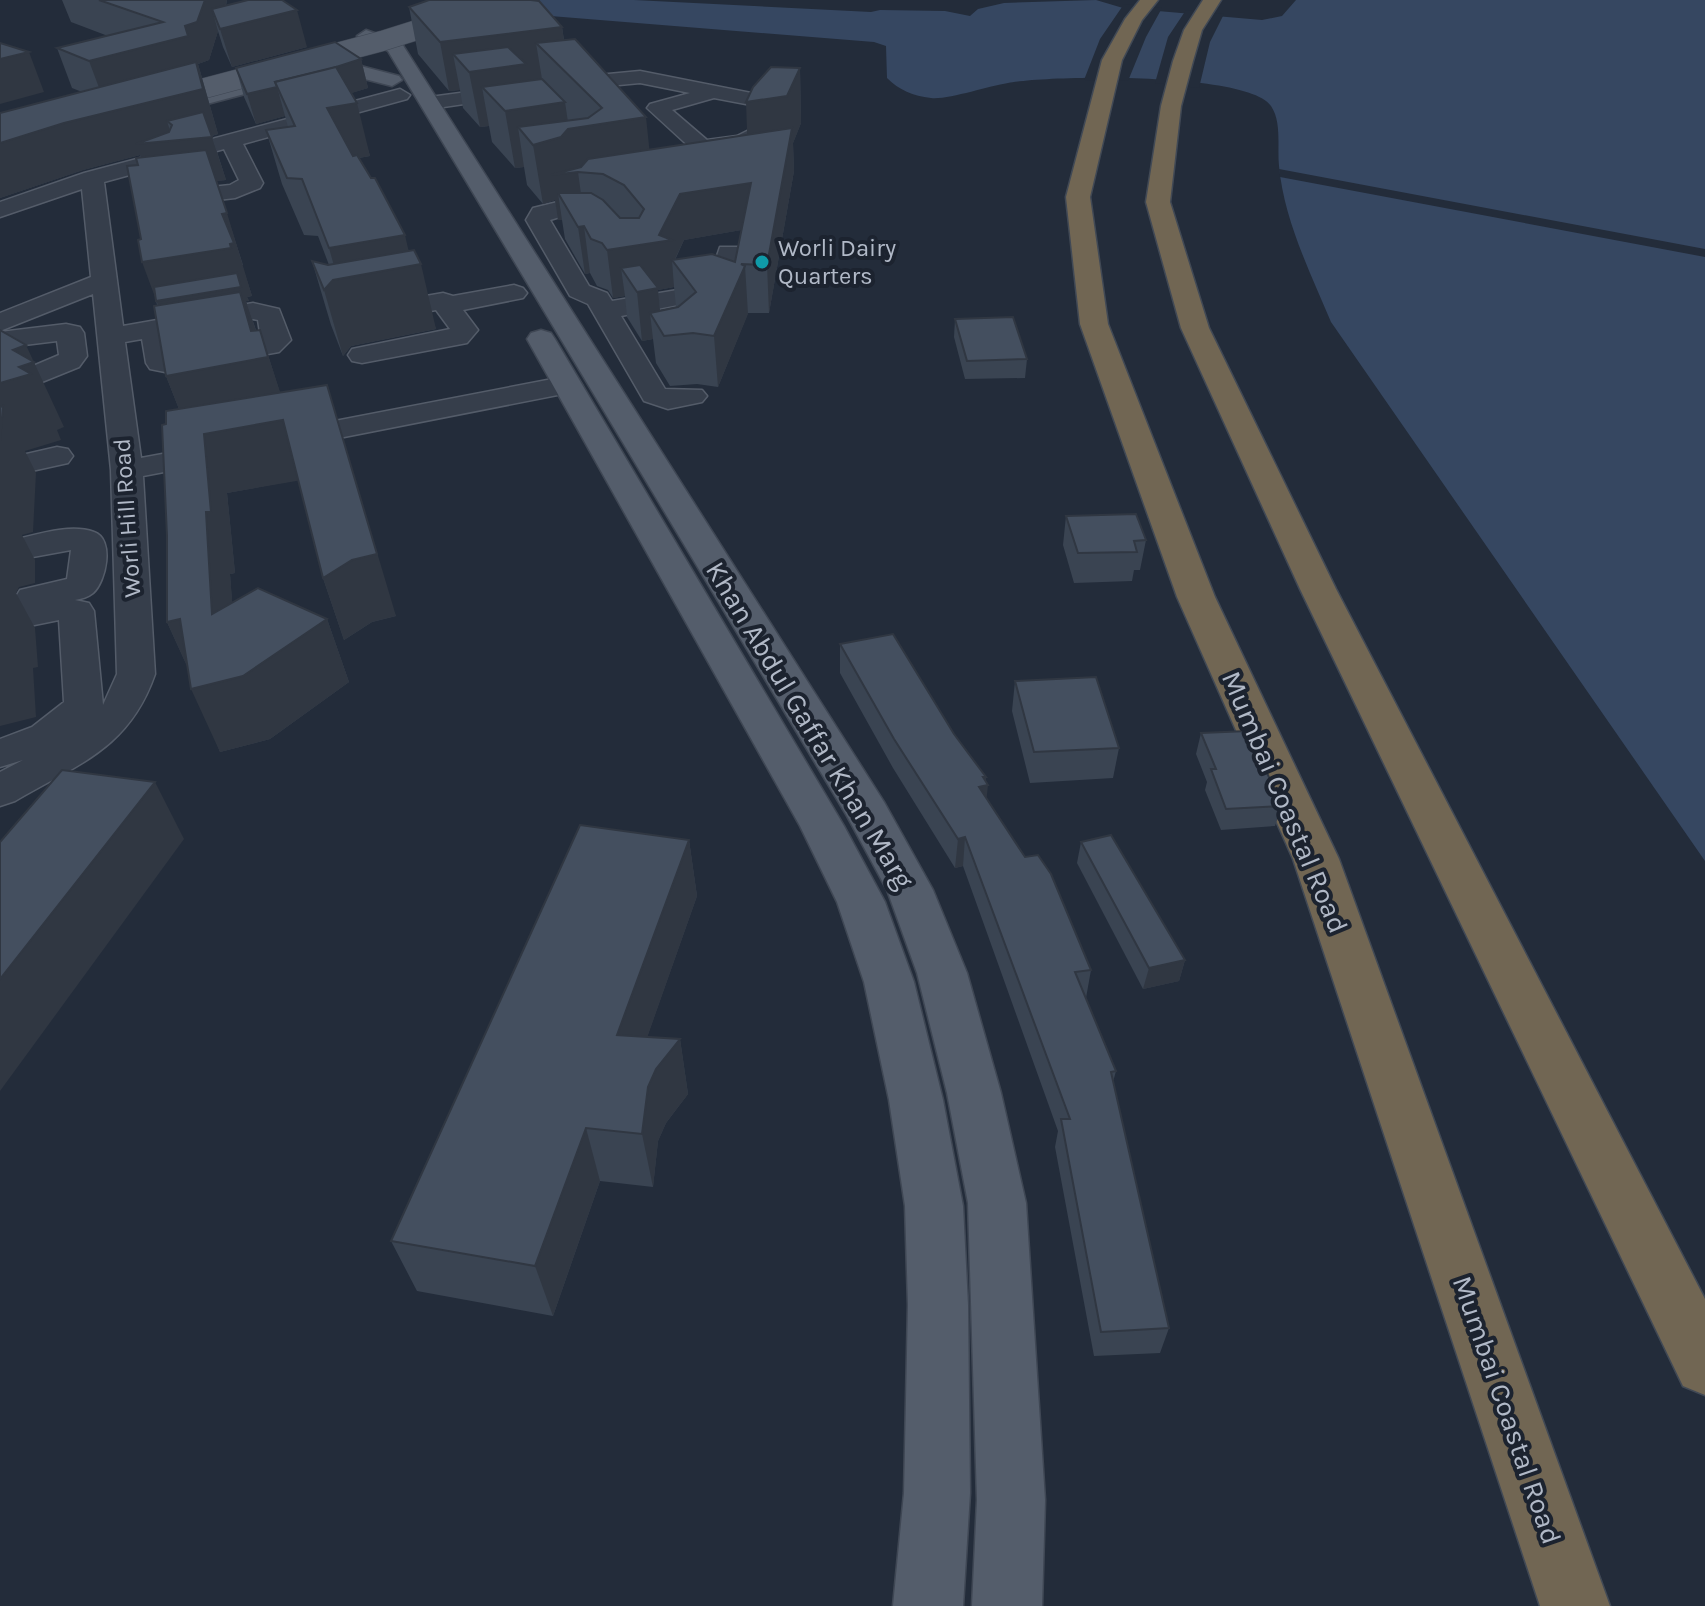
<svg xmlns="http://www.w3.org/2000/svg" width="1705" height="1606" viewBox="0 0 1705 1606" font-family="Karla,sans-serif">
<rect width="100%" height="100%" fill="#232c3a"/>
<path fill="#364761" d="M451,0H634L871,12L880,10L945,11L970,16L978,9L1004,3L1096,0L1123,8L1262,20L1282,16L1296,0H1705V861L1331,322C1310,272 1284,220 1279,166C1277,147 1282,122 1271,106C1248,72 1050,75 1008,83C988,86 948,100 931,98C913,96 899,90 887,78L886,46L874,42L538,15Z"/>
<g fill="#232c3a">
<path d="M1124,4L1162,8L1146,37L1128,81L1084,80L1100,39Z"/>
<path d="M1186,10L1224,14L1210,42L1199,88L1155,83L1168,37Z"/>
<path d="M1279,169L1705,249V257L1280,177Z"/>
</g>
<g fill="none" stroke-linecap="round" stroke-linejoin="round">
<g stroke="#545c69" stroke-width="3">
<g id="street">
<path d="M640,71L767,96L777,102L767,108L714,98L672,110L707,140L737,136L749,130L759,136L750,145L703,153L695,152L647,108L650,104L690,93L640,83L556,91L546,85L556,79Z"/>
<path d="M519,85L526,87L529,91L526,95L430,109L420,103L430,97Z"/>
<path d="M400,89L410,95L407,99L243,144L263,183L260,188L235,198L165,206L157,204L154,199L157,194L165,192L230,185L239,180L224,149L104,182L123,326L253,303L279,309L291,340L279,352L165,372L150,369L146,363L142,339L125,342L141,458L221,443L232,445L236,452L232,459L143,476L155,674C129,749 78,764 15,801L0,806V772L23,760L0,767V739L32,727L64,702L59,620L0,632V610L20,605L15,598L20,590L67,579L71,550L0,563V543C28,538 67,522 94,532C115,539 106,582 93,593C88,597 81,599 75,600L89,603L94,611L103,705L117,674L111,470L93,294L0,331V313L91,277L82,189L0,217V202L84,173ZM253,319L258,320L261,339L172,354L169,334Z"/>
<path d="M606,185L614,187L617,192L614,197L592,201L586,209L550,220L589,286L607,293L612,301L707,285L720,247H738L741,252L734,285L724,296L621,316L665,389L702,390L707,396L702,402L668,409L644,401L588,304L570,296L526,220L533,208L570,199L577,190Z"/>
<path d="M514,285L523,288L527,293L523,298L463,310L478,330L467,343L362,363L352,361L348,355L352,349L450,329L436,310L372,321L363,319L359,313L363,307L443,293L453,296Z"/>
<path d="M66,324L80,327L84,333L87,356L79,367L0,399V380L59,355L57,341L0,348V332Z"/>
<path d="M568,376L578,379L582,385L578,391L283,449L272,446L268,440L272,434L283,431Z"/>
<path d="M57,447L68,449L73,456L68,463L0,478V460Z"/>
</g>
</g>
<g stroke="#3f4754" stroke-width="3">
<g id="primary">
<path d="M366,30L402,43L404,47L884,802L933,890L967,973L1001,1093L1026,1203L1045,1500L1042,1606H972L977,1500L968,1203L947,1093L917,973L887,890L847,816L388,51L357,36Z"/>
<path d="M349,63L399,76L402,80L392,86L349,75L302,79L150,119L139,113L143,109L300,67Z"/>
<path d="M541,330L551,333L555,339L844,826L885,902L914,982L943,1100L963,1206L968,1305L970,1493L963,1606H893L904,1493L908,1305L905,1206L889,1100L864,982L837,902L800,826L527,339L531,333Z"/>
</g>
</g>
<g stroke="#414955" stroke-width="3">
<g id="highway">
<path d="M1140,0H1158L1142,20L1122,60L1090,197L1108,324L1215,597L1339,859L1610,1606H1540L1293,859L1177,597L1080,324L1066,197L1102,60L1125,19Z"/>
<path d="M1203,0H1221L1202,30L1193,61L1181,106L1170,202L1209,328L1336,589L1705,1299V1395L1683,1386L1300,589L1181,328L1146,202L1161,106L1173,61L1184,30Z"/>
</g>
</g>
<use href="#street" fill="#363e4b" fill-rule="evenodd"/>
<use href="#primary" fill="#545d6b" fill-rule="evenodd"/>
<use href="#highway" fill="#716653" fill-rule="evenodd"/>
<g stroke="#3f4754" stroke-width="21" stroke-linecap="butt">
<path id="primary-bridge" d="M145,104L382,41L512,0"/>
</g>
<use href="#primary-bridge" stroke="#545d6b" stroke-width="20"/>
</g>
<g fill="#3a4452" fill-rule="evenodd">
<path d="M62,0H227L226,6L307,47L232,67L223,47L218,31L209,60L198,64L218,134L212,136L226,180L216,181L243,265H242L252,296L247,297L249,301H246L256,330H260L280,393L396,616L372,622L344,640L323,578L298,480L227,493L235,573L230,574L232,602L327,619L349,682L270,739L220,752L188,668L167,622L166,424L179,409L166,376L157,305L141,239L138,165L141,158L140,155L83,170L0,198V143L82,92L72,88L57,48L108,36L71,22Z"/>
<path d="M409,7L562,27L564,40L650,150L747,135L800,68L801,123L793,143L794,171L769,313H748L718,387L697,384L670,386L656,363L653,339L642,341L627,317L625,296L613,298L608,290L597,286L590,273L585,274L565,239L562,220H558L555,200L543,204L527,185L524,167L515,168L492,142L489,126L480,127L463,108L460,90L449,91L418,54ZM741,230L735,262L675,260L684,240ZM674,287L676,307L660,311L658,290Z"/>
<path d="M361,59L368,88L351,93L370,156L359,158L409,251L436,329L351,346L343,356L331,325L312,261L329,265L318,236L304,235L282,184L266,130L288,127L285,116L256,124L244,97L236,68Z"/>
<path d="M955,319L1027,359L1025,378L965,379L954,337Z"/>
<path d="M1066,516L1146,540L1140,570H1134L1132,581L1074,583L1063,545Z"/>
<path d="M840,644L954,734L986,777V799L1091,970L1086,998L1116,1071L1113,1082L1169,1328L1160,1353L1094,1356L1055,1147L1058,1131L963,866L955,868L893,768L840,673Z"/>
<path d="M1015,681L1119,748L1113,778L1030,783L1012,711Z"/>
<path d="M1201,733L1282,806L1275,826L1221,830L1205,790L1207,782L1196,754Z"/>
<path d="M689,840L697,896L647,1037L680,1039L688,1094L666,1123L658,1141L653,1187L600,1181L553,1316L417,1291L391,1241Z"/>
<path d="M1081,842L1185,960L1179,981L1143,989L1077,863Z"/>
</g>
<g fill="#303742" fill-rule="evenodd">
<path d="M205,0H227L219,27L212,9L218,31L209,60L198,64L218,134L207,137H212L226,180L152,188L140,155L83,170L0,198V143L104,101L89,61L185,26ZM167,121L172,125L173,140Z"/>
<path d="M297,10L307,47L232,67L220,29Z"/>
<path d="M562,27L569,75L536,43L542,79L565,102L569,129L646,117L652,174H603L578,172L584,216L558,193L562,220H558L555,200L543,204L533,145L518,127L524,167L515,168L505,111L482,87L489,126L480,127L469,72L453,54L460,90L449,91L440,42Z"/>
<path d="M29,52L44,92L0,104V59Z"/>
<path d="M361,59L368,88L339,97L330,68Z"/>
<path d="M800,68L801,123L793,143L794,171L769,313L767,265L748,159L746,102Z"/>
<path d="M277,87L285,116L256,124L247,94Z"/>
<path d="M357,103L370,156L341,161L327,108Z"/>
<path d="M751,183L753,228L684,240L674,261L672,260L674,287L658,290L662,332L650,313L653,339L642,341L637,292L621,268L625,296L613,298L607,250L659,235L680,194Z"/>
<path d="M227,213L252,296L247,297L249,301H246L258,337L260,330L291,426L302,480L227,493L235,573L230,574L238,677L327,619L349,682L270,739L220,752L191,689L212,614L193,445L166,376L175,351L142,262L222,214Z"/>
<path d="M584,226L590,273L585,274L578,227Z"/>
<path d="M405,235L412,266L421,264L436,329L351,346L343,356L324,290L333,280H338L329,248Z"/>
<path d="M745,266L748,314L718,387L714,336Z"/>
<path d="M26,345L64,427L57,430L61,440L25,451L36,473L33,532L22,535L35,560V583L19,587L16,593L35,628L38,667L33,668L36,717L0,726V383L13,350Z"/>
<path d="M327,385L396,616L372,622L344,640L323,578Z"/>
<path d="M180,619L195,684L167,622Z"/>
<path d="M983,777H986L985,786L988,785L985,814L979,787Z"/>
<path d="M155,782L184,839L0,1091V979Z"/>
<path d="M965,837L963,866L955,868L958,839Z"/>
<path d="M689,840L697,896L629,1089L617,1035Z"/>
<path d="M1185,960L1179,981L1143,989L1149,968Z"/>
<path d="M680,1039L688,1094L666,1123L658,1141L653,1187L642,1134L648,1087L656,1069Z"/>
<path d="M586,1128L600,1181L553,1316L535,1266Z"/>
</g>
<g fill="#444f5f" stroke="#303742" stroke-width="2">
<path d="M99,0H205L197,22L185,26L188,36L89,61L57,48L163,22Z"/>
<path d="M248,0H282L297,10L220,29L212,9Z"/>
<path d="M429,0H531L539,1L562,27L440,42L409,7Z"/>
<path d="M575,39L646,117L568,129L561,137L533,145L518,127L588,118L602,108L536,43Z"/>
<path d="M335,42L361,59L330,69L275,82L277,87L247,94L236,68Z"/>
<path d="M0,43L29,52L0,59Z"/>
<path d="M508,47L526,64L469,72L453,54Z"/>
<path d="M196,62L203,89L64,123L0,143V113Z"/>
<path d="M336,67L357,103L327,108L353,156L357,155L371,178H375L405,235L329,248L302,179L287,178L266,130L295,126L275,82Z"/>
<path d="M771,67L800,68L787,96L746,102L753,87Z"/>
<path d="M542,79L565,102L505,111L482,87Z"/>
<path d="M203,112L212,137L136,144L169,132L172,125L167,121Z"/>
<path d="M792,128L767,265L741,264L745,266L714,336L693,333L664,336L650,313L678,307L696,292L672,260L712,254L735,262L751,183L680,194L659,235L672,240L607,250L602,243L591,239L584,226L578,227L558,193H591L603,200L620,218H639L644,209L624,185L603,174L578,172L551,175L581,167L588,159Z"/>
<path d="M206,150L227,213L222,214L234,243L230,244L231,248L142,262L138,240L141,239L127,166L138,165L136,158Z"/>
<path d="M414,250L421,264L333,280L324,290L312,261L328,265Z"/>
<path d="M640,265L658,288L637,292L621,268Z"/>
<path d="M237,273L241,287L156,301L154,287Z"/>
<path d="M240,292L251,331L260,330L268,357L166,376L154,306Z"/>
<path d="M1013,317L1027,359L967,361L955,319Z"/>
<path d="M0,330L26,345L13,350L34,362L19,367L31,374L0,383Z"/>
<path d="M327,385L377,554L352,560L323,578L283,420L204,434L211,512H206L212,614L258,588L327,619L243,676L191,689L180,619L167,622V536L162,425L166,424V411Z"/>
<path d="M3,406L0,441V407Z"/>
<path d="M1136,514L1146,540L1134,541L1137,552L1078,553L1066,516Z"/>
<path d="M893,634L954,734L986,777H983L988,785L979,787L1025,857L1038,855L1051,874L1091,970L1075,972L1116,1071L1111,1072L1169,1328L1101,1332L1061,1119H1070L965,837L958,839L894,739L840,644Z"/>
<path d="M1096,677L1119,748L1034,752L1015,681Z"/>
<path d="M1248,731L1282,806L1226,809L1211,769H1216L1201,733Z"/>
<path d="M62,770L155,782L0,979V842Z"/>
<path d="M580,825L689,840L617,1035L680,1039L656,1069L648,1087L642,1134L586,1128L535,1266L391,1241Z"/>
<path d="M1111,835L1185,960L1149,968L1081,842Z"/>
</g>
<circle fill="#0f9aa8" stroke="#1c232f" stroke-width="3" cx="762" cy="262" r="8"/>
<g text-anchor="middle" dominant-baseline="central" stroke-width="8" stroke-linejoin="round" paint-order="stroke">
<g font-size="24" fill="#b1b9c7" stroke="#1c232f" text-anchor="start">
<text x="778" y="248">Worli Dairy<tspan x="778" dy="28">Quarters</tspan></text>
</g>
<g font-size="24" fill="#b1b9c7" stroke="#1c232f">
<text transform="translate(127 518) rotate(-94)">Worli Hill Road</text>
</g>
<g font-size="28" fill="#b1b9c7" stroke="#1c232f">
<text transform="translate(810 725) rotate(59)">Khan Abdul Gaffar Khan Marg</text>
<text transform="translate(1285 802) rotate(67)">Mumbai Coastal Road</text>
<text transform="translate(1507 1410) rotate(71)">Mumbai Coastal Road</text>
</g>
</g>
</svg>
